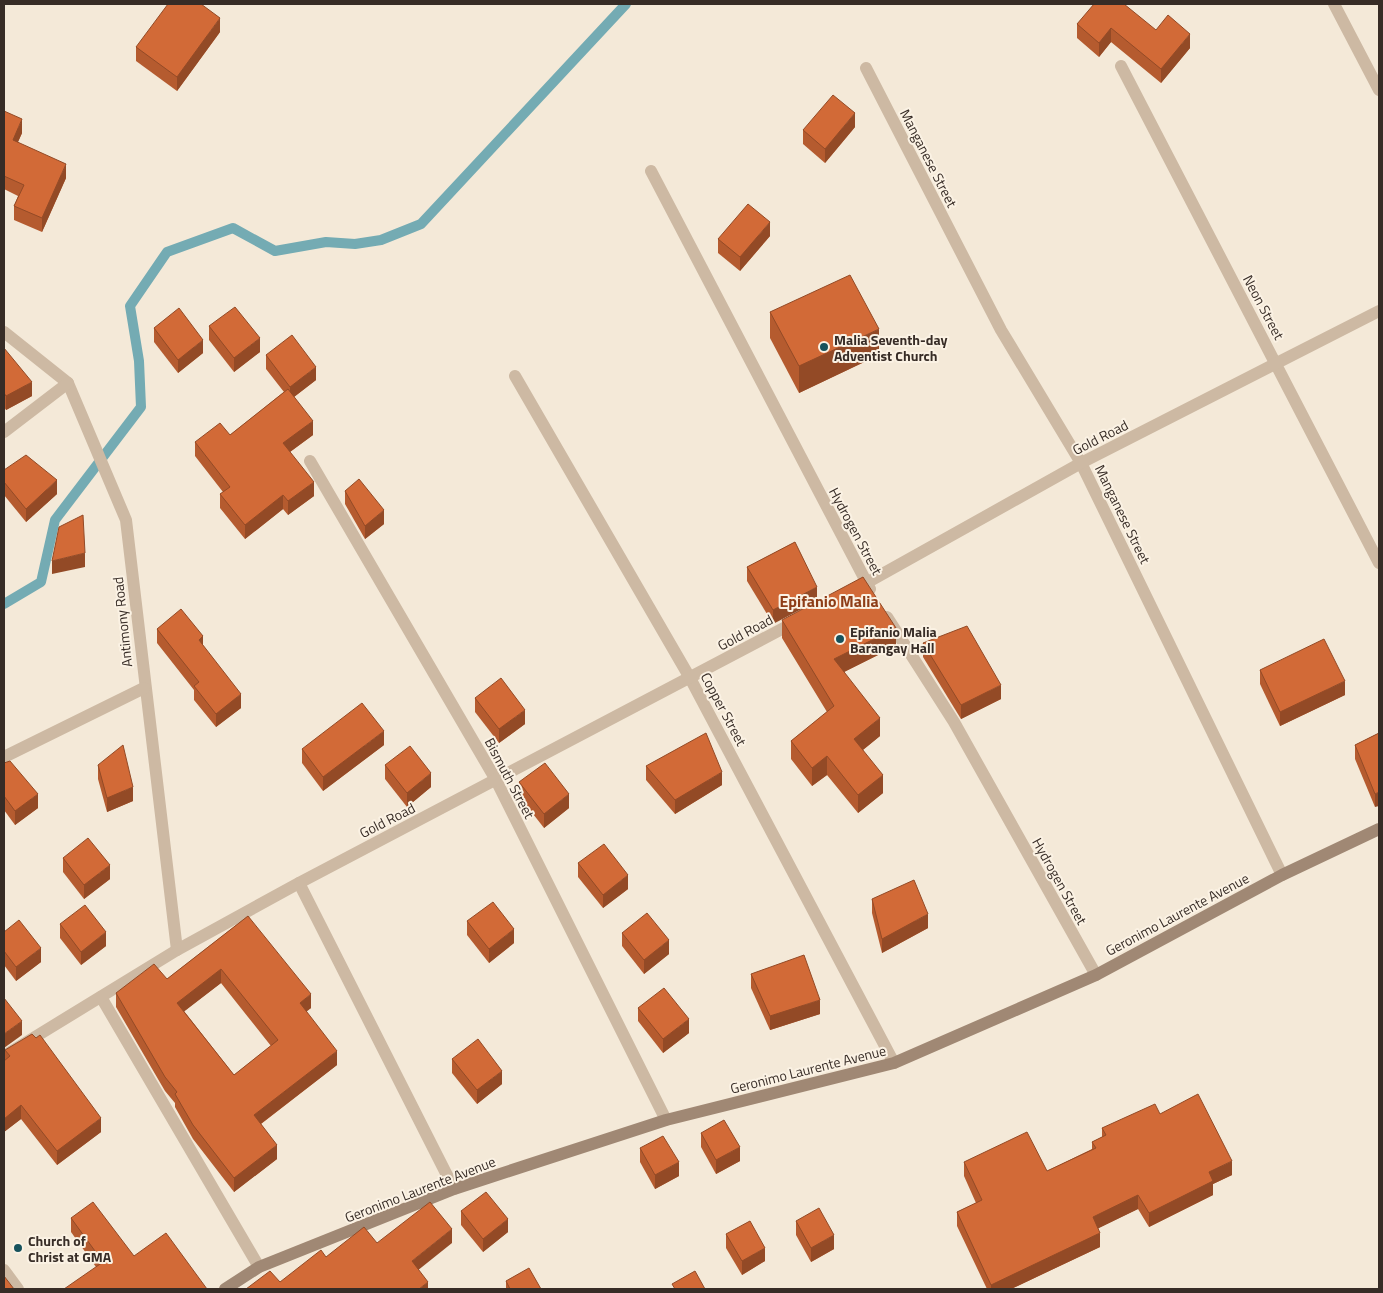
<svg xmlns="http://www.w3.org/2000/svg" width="1383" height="1293" viewBox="0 0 1383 1293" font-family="'Titillium Web',sans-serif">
<rect width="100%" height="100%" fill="#f4e9d8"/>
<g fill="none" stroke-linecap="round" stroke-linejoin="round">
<path stroke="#74abb3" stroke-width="10" d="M4,604L41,582L55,520L141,407L139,361L130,306L167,252L233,228L275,251L326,242L355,244L381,240L421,224L626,4"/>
<g stroke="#cdb9a3" stroke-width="12">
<path d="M1334,4L1379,90"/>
<path d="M1121,66L1379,563"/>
<path d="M866,68L1001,330L1081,463L1282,875"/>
<path d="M651,171L870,589"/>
<path d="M4,332L68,383L126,520L177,950"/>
<path d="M515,376L690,678L894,1063"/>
<path d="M4,432L68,383"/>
<path d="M310,461L496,780L666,1120"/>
<path d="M852,591L1081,463L1379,311"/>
<path d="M887,617L954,722L1096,975"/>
<path d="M4,757L144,688"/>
<path d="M299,883L454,1189"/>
<path d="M101,997L259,1267"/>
<path d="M4,1056L177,950L299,883L797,621"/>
<path d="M4,1270L18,1289"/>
</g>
<path stroke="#a08874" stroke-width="12" d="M225,1289L259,1267L454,1189L666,1120L894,1063L1096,975L1282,875L1379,829"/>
</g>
<g fill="#b55b2f" fill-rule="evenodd">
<path d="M1077,24L1156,30L1190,48L1161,83L1111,42L1099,57L1077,38Z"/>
<path d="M220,32L177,91L136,61V47Z"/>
<path d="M4,111L22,133L18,142L66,178L42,232L14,220V206L18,196L4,189Z"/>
<path d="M855,127L825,163L803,144V130Z"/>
<path d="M770,236L740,271L718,253V239Z"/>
<path d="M770,312L879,355L799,393L770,338Z"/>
<path d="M209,326L260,352L234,372L209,340Z"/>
<path d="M154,328L203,353L178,373L154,342Z"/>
<path d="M4,348L32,396L6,410L4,407Z"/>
<path d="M266,355L316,380L294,397L313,435L290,452L314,496L288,515L283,509L245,539L220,508V494L223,492L195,456V442L230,435L284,392L266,369Z"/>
<path d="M4,470L57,494L26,522L4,495Z"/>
<path d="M345,491L384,524L365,539L345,504Z"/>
<path d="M795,542L773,624L747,581V567Z"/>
<path d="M782,620L896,646L844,672L880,736L863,750L883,793L858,813L827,775L812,786L791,759V741L827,712L782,638Z"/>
<path d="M157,629L203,646L241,708L216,727L194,700V690L157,643Z"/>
<path d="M923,643L1001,699L961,719L923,657Z"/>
<path d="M1260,670L1345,695L1280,726L1260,684Z"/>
<path d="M475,698L525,724L499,743L475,712Z"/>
<path d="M1379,733L1375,807L1355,759V745Z"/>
<path d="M384,745L323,791L302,763V749Z"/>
<path d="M4,763L38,808L15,825L4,810Z"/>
<path d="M98,765L133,801L107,812L98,779Z"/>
<path d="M385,765L431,787L407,807L385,779Z"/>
<path d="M646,766L722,785L675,814L646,780Z"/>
<path d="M519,782L569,808L544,828L519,796Z"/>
<path d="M63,858L110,879L84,899L63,872Z"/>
<path d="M578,863L628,889L603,908L578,877Z"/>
<path d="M872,899L928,928L882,953L872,913Z"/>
<path d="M248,916L311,1008L306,1011L337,1065L261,1124L277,1159L234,1192L193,1139L175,1107V1103L165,1091L116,1007V993L167,979ZM221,983L271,1046L234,1075L184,1011Z"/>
<path d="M467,921L514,943L489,963L467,935Z"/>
<path d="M60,924L106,946L81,965L60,938Z"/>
<path d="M4,932L41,962L16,981L4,965Z"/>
<path d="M622,933L669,954L644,974L622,946Z"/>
<path d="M751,974L820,1014L770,1030L751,988Z"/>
<path d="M638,1008L689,1033L663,1053L638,1021Z"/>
<path d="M5,1050L101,1132L57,1165L21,1119L4,1132V1061L5,1060Z"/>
<path d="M452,1059L502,1084L477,1104L452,1073Z"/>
<path d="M1160,1114L1232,1175L1213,1184V1195L1149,1227L1138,1209L1098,1228L1100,1247L1011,1289H987L957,1226V1212L976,1203L964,1176V1162L1047,1171L1092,1149V1142L1102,1137V1128Z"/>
<path d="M701,1133L740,1161L716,1174L701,1147Z"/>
<path d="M640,1148L679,1176L655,1189L640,1162Z"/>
<path d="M461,1211L508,1232L483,1252L461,1225Z"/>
<path d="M71,1218L134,1256L96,1267L71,1232Z"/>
<path d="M796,1221L834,1249L811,1262L796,1235Z"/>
<path d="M726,1234L765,1261L742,1275L726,1248Z"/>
<path d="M506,1281L541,1289H506Z"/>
</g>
<g fill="#934a26">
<path d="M220,18V32L177,91V77Z"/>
<path d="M1111,28V42L1099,57V43Z"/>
<path d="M1190,34V48L1161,83V69Z"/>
<path d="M855,113V127L825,163V149Z"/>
<path d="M22,119V133L13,153V140Z"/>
<path d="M66,164V178L42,232V218Z"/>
<path d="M770,222V236L740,271V257Z"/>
<path d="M879,329V355L799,393V366Z"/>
<path d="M260,338V352L234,372V358Z"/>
<path d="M203,340V353L178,373V360Z"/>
<path d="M316,367V380L290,400V387Z"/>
<path d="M32,382V396L6,410V396Z"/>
<path d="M313,421V435L283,457V443Z"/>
<path d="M57,480V494L26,522V509Z"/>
<path d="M314,482V496L288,515V501Z"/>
<path d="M283,495V509L245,539V525Z"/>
<path d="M384,510V524L365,539V526Z"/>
<path d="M85,553V567L52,574V561Z"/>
<path d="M817,587V601L773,624V610Z"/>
<path d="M896,628V646L834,677V659Z"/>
<path d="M203,636V650L199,640Z"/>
<path d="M1345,681V695L1280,726V712Z"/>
<path d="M1001,685V699L961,719V705Z"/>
<path d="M241,694V708L216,727V714Z"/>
<path d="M525,710V724L499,743V729Z"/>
<path d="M880,718V736L854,757V739Z"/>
<path d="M384,731V745L323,791V777Z"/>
<path d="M827,756V775L812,786V768Z"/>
<path d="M722,772V785L675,814V800Z"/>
<path d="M431,773V787L407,807V793Z"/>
<path d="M883,775V793L858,813V795Z"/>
<path d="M133,787V801L107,812V798Z"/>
<path d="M1379,792V806L1375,807V794Z"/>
<path d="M38,794V808L15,825V811Z"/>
<path d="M569,794V808L544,828V814Z"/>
<path d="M110,865V879L84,899V885Z"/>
<path d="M628,875V889L603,908V895Z"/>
<path d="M928,914V928L882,953V939Z"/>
<path d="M514,929V943L489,963V949Z"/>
<path d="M106,932V946L81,965V952Z"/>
<path d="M669,940V954L644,974V960Z"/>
<path d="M41,948V962L16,981V967Z"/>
<path d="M221,969V983L177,1017V1003Z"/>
<path d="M311,994V1008L300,1017V1003Z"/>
<path d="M820,1000V1014L770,1030V1016Z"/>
<path d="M689,1019V1033L663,1053V1039Z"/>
<path d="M22,1021V1035L4,1048V1034Z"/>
<path d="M337,1051V1065L254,1129V1115Z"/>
<path d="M502,1071V1084L477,1104V1090Z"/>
<path d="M21,1105V1119L4,1132V1119Z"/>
<path d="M101,1118V1132L57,1165V1151Z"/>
<path d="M277,1145V1159L234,1192V1178Z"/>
<path d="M740,1147V1161L716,1174V1160Z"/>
<path d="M1232,1161V1175L1213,1184V1195L1149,1227V1213L1209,1172Z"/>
<path d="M679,1162V1176L655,1189V1175Z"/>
<path d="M1138,1195V1209L1093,1231V1217Z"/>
<path d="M508,1219V1232L483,1252V1239Z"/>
<path d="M452,1229V1243L412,1275V1261Z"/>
<path d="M1100,1233V1247L1011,1289H991V1285Z"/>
<path d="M834,1235V1249L811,1262V1248Z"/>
<path d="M765,1248V1261L742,1275V1261Z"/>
<path d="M428,1282V1289H419Z"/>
</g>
<g fill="#d26a37" stroke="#934a26" fill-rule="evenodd">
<path d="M168,4H201L220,18L177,77L136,47Z"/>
<path d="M1094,4H1124L1156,30L1168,15L1190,34L1161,69L1111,28L1099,43L1077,24Z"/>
<path d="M833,95L855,113L825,149L803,130Z"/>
<path d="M4,111L22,119L13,140L66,164L42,218L14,206L24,185L4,176Z"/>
<path d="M748,204L770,222L740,257L718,239Z"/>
<path d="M850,275L879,329L799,366L770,312Z"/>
<path d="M235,307L260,338L234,358L209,326Z"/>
<path d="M179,308L203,340L178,360L154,328Z"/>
<path d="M292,335L316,367L290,387L266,355Z"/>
<path d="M4,348L32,382L6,396L4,393Z"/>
<path d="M288,389L313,421L283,443L314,482L288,501L283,495L245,525L220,494L230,487L195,442L220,423L230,435Z"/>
<path d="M26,455L57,480L26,509L4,482V470Z"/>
<path d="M359,479L384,510L365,526L345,491Z"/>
<path d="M83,515L85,553L52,561L59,527Z"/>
<path d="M795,542L817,587L773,610L747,567Z"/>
<path d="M863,577L896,628L834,659L880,718L854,739L883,775L858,795L827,756L812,768L791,741L834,706L782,620Z"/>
<path d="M181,609L203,636L199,640L241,694L216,714L194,686L199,682L157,629Z"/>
<path d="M967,626L1001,685L961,705L923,643Z"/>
<path d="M1324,639L1345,681L1280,712L1260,670Z"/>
<path d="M501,678L525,710L499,729L475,698Z"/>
<path d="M362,703L384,731L323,777L302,749Z"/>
<path d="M706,733L722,772L675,800L646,766Z"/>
<path d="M1379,733V792L1375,794L1355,745Z"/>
<path d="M123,745L133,787L107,798L98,765Z"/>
<path d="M410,746L431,773L407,793L385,765Z"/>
<path d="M10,761L38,794L15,811L4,796V763Z"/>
<path d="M545,763L569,794L544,814L519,782Z"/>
<path d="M88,838L110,865L84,885L63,858Z"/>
<path d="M604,844L628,875L603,895L578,863Z"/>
<path d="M914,880L928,914L882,939L872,899Z"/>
<path d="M493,902L514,929L489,949L467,921Z"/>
<path d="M85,905L106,932L81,952L60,924Z"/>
<path d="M647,913L669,940L644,960L622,933Z"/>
<path d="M248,916L311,994L300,1003L337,1051L254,1115L277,1145L234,1178L193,1125L175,1094L177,1092L165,1077L116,993L154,964L167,979ZM221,969L278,1040L234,1075L177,1003Z"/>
<path d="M19,920L41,948L16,967L4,951V932Z"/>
<path d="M804,955L820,1000L770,1016L751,974Z"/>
<path d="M664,988L689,1019L663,1039L638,1008Z"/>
<path d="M4,998L22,1021L4,1034Z"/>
<path d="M32,1034L36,1038L40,1035L101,1118L57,1151L21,1105L4,1119V1061L10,1056L5,1050Z"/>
<path d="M478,1039L502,1071L477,1090L452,1059Z"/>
<path d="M1198,1094L1232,1161L1209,1172L1213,1181L1149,1213L1138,1195L1093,1217L1100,1233L991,1285L957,1212L982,1200L964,1162L1027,1132L1047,1171L1096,1148L1092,1142L1106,1135L1102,1128L1155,1104L1160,1114Z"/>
<path d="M724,1120L740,1147L716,1160L701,1133Z"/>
<path d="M663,1136L679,1162L655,1175L640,1148Z"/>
<path d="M486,1192L508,1219L483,1239L461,1211Z"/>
<path d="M93,1202L134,1256L166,1233L207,1289H64L103,1262L71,1218Z"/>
<path d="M430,1202L452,1229L412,1261L428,1282L419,1289H246L270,1271L280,1282L321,1250L326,1257L364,1227L377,1243Z"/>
<path d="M819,1208L834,1235L811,1248L796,1221Z"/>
<path d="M750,1221L765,1248L742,1261L726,1234Z"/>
<path d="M529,1268L541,1289H510L506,1281Z"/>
<path d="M695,1271L705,1289H675L672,1284Z"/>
<path d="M4,1276L14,1289H4Z"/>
</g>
<g fill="#17525c" stroke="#fbf2e4" stroke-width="2">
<circle cx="824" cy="347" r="5"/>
<circle cx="840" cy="639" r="5"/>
<circle cx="18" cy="1248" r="5"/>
</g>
<g text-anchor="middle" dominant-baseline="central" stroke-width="4" stroke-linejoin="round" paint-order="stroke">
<g font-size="14" fill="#372c26" stroke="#fbf2e4">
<text transform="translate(929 158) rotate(63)">Manganese Street</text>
<text transform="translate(1264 307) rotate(62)">Neon Street</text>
<text transform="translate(1100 437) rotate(-27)">Gold Road</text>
<text transform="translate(1123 514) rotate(64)">Manganese Street</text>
<text transform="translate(856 531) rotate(62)">Hydrogen Street</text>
<text transform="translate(122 622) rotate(-96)">Antimony Road</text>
<text transform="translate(745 632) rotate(-28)">Gold Road</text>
<text transform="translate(724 709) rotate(62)">Copper Street</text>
<text transform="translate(510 778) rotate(62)">Bismuth Street</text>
<text transform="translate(387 820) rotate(-27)">Gold Road</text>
<text transform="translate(1060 881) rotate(61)">Hydrogen Street</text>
<text transform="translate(1177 914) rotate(-28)">Geronimo Laurente Avenue</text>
<text transform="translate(808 1069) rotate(-14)">Geronimo Laurente Avenue</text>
<text transform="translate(420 1189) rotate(-21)">Geronimo Laurente Avenue</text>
</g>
<g font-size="14" font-weight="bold" fill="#372c26" stroke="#fbf2e4" text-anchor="start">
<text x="834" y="339">Malia Seventh-day<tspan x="834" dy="16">Adventist Church</tspan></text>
<text x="850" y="631">Epifanio Malia<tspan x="850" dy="16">Barangay Hall</tspan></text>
<text x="28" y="1240">Church of<tspan x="28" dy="16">Christ at GMA</tspan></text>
</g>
<g font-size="16" font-weight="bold" fill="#8e3d17" stroke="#fbf2e4">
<text x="829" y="601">Epifanio Malia</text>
</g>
</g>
<rect width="1383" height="1293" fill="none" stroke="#372c26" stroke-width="10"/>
</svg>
